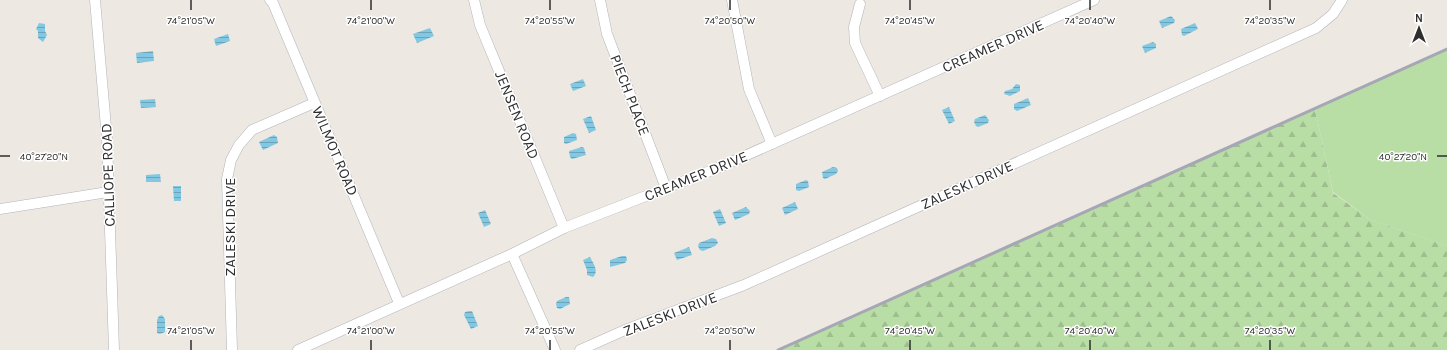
<svg xmlns="http://www.w3.org/2000/svg" width="1447" height="350" viewBox="0 0 1447 350" font-family="Karla,sans-serif">
<defs>
<pattern id="forest-firs" width="22" height="20" patternUnits="userSpaceOnUse"><rect width="22" height="20" fill="#b8dda5"/><path d="M5 1l3.5 6h-7zM16 11l3.5 6h-7z" fill="#9ebe8e"/></pattern>
<pattern id="water-rules" width="6" height="5" patternUnits="userSpaceOnUse"><rect width="6" height="5" fill="#82c8e2"/><path d="M0 2.5h6" fill="none" stroke="#6ba3b8"/></pattern>
</defs>
<rect width="100%" height="100%" fill="#ede8e2"/>
<path fill="url(#forest-firs)" d="M1315,109L1333,193L1371,220L1447,246V350H778Z"/>
<path fill="#b8dda5" d="M1447,49V246L1371,220L1333,192L1315,109Z"/>
<g fill="url(#water-rules)">
<path d="M1171,16L1175,20L1174,23L1162,28L1159,21Z"/>
<path d="M39,23L45,24V31L47,35L43,42L38,38V31L36,29Z"/>
<path d="M1195,23L1198,29L1184,36L1182,35L1181,29Z"/>
<path d="M430,28L434,36L417,43L413,34Z"/>
<path d="M228,34L230,41L216,46L214,39Z"/>
<path d="M1153,42L1156,44V48L1145,53L1142,46Z"/>
<path d="M153,51L154,61L137,63L136,53Z"/>
<path d="M583,79L586,86L573,91L570,84Z"/>
<path d="M1016,84L1020,85V91L1010,96L1004,94L1005,91L1012,89Z"/>
<path d="M1028,98L1031,105L1017,111L1014,109V104Z"/>
<path d="M155,99L156,107L141,108L140,100Z"/>
<path d="M949,107L955,121L949,124L942,110Z"/>
<path d="M985,115L989,120L988,123L978,127L976,126L974,122L975,119Z"/>
<path d="M591,116L596,130L589,133L583,119Z"/>
<path d="M573,133L576,134L577,140L566,144L564,143V137Z"/>
<path d="M274,135L277,137L278,143L263,150L259,142Z"/>
<path d="M582,147L584,148L586,155L572,159L570,157L569,151Z"/>
<path d="M833,167L837,168L838,171L836,174L825,179L823,178L822,172Z"/>
<path d="M160,174L161,182H146V175Z"/>
<path d="M806,180L808,181L809,187L799,191L796,190V184Z"/>
<path d="M173,186H181V201H174Z"/>
<path d="M795,202L798,209L785,215L782,208Z"/>
<path d="M746,207L750,211L749,214L735,220L732,213Z"/>
<path d="M720,209L726,223L719,226L713,212Z"/>
<path d="M485,210L491,224L484,227L478,213Z"/>
<path d="M712,238L716,239L718,243L715,246L703,251L700,250L698,246L699,243Z"/>
<path d="M689,247L692,255L677,260L674,253Z"/>
<path d="M622,256H626L627,260L625,263L610,267V260Z"/>
<path d="M590,257C594,264 599,272 593,277L587,275V270L583,260Z"/>
<path d="M566,297H569L570,304L560,309L557,308L556,304L557,301Z"/>
<path d="M469,311H472L478,326L471,329L464,315L465,312Z"/>
<path d="M162,315L165,319V332L160,334L157,333V320L159,316Z"/>
</g>
<g fill="none" stroke-linecap="round" stroke-linejoin="round">
<g stroke="#b2b4bc" stroke-width="11">
<g id="street">
<path d="M95,0L107,139L114,350"/>
<path d="M270,0L273,3L399,303"/>
<path d="M474,0L480,25L564,228"/>
<path d="M600,0L607,34L666,188"/>
<path d="M732,0L749,89L772,144"/>
<path d="M860,4L854,27L855,43L880,96"/>
<path d="M0,209L108,192"/>
<path d="M512,254L555,350"/>
<path d="M232,350L227,179L231,160L239,145L252,130L314,103"/>
<path d="M298,350L512,254L564,228L720,167L1094,0"/>
<path d="M580,350L625,330L744,285L1316,28L1333,14L1342,0"/>
</g>
</g>
<use href="#street" stroke="#fff" stroke-width="10"/>
<path stroke="#a5a7b5" stroke-width="3" d="M778,350L1447,49"/>
</g>
<path fill="none" stroke="#2e2e2e" stroke-width="1.5" d="M191,0V10M371,0V10M550,0V10M730,0V10M910,0V10M1090,0V10M1270,0V10M0,156H10M1437,156H1447M191,340V350M371,340V350M550,340V350M730,340V350M910,340V350M1090,340V350M1270,340V350"/>
<g text-anchor="middle" dominant-baseline="central" stroke-width="3" stroke-linejoin="round" paint-order="stroke">
<g font-size="15" fill="#2e2e2e" stroke="#fff">
<text transform="translate(993 46) rotate(-24)">CREAMER DRIVE</text>
<text transform="translate(630 95) rotate(69)">PIECH PLACE</text>
<text transform="translate(517 115) rotate(68)">JENSEN ROAD</text>
<text transform="translate(335 151) rotate(67)">WILMOT ROAD</text>
<text transform="translate(108 175) rotate(-92)">CALLIOPE ROAD</text>
<text transform="translate(696 176) rotate(-22)">CREAMER DRIVE</text>
<text transform="translate(967 185) rotate(-24)">ZALESKI DRIVE</text>
<text transform="translate(230 227) rotate(-90)">ZALESKI DRIVE</text>
<text transform="translate(670 314) rotate(-21)">ZALESKI DRIVE</text>
</g>
</g>
<g font-size="10" text-anchor="middle" fill="#2e2e2e" stroke="#fff" stroke-width="3" stroke-linejoin="round" paint-order="stroke">
<text x="191" y="24">74°21'05"W</text>
<text x="371" y="24">74°21'00"W</text>
<text x="550" y="24">74°20'55"W</text>
<text x="730" y="24">74°20'50"W</text>
<text x="910" y="24">74°20'45"W</text>
<text x="1090" y="24">74°20'40"W</text>
<text x="1270" y="24">74°20'35"W</text>
<text x="44" y="160">40°27'20"N</text>
<text x="1403" y="160">40°27'20"N</text>
<text x="191" y="334">74°21'05"W</text>
<text x="371" y="334">74°21'00"W</text>
<text x="550" y="334">74°20'55"W</text>
<text x="730" y="334">74°20'50"W</text>
<text x="910" y="334">74°20'45"W</text>
<text x="1090" y="334">74°20'40"W</text>
<text x="1270" y="334">74°20'35"W</text>
</g>
<g transform="translate(1419 28)" stroke="#ffffff" stroke-width="3" paint-order="stroke">
<path d="M0-3L7 15L0 10L-7 15Z" fill="#2e2e2e"/>
<text y="-6" font-size="11" font-weight="bold" text-anchor="middle" fill="#2e2e2e">N</text>
</g>
</svg>
